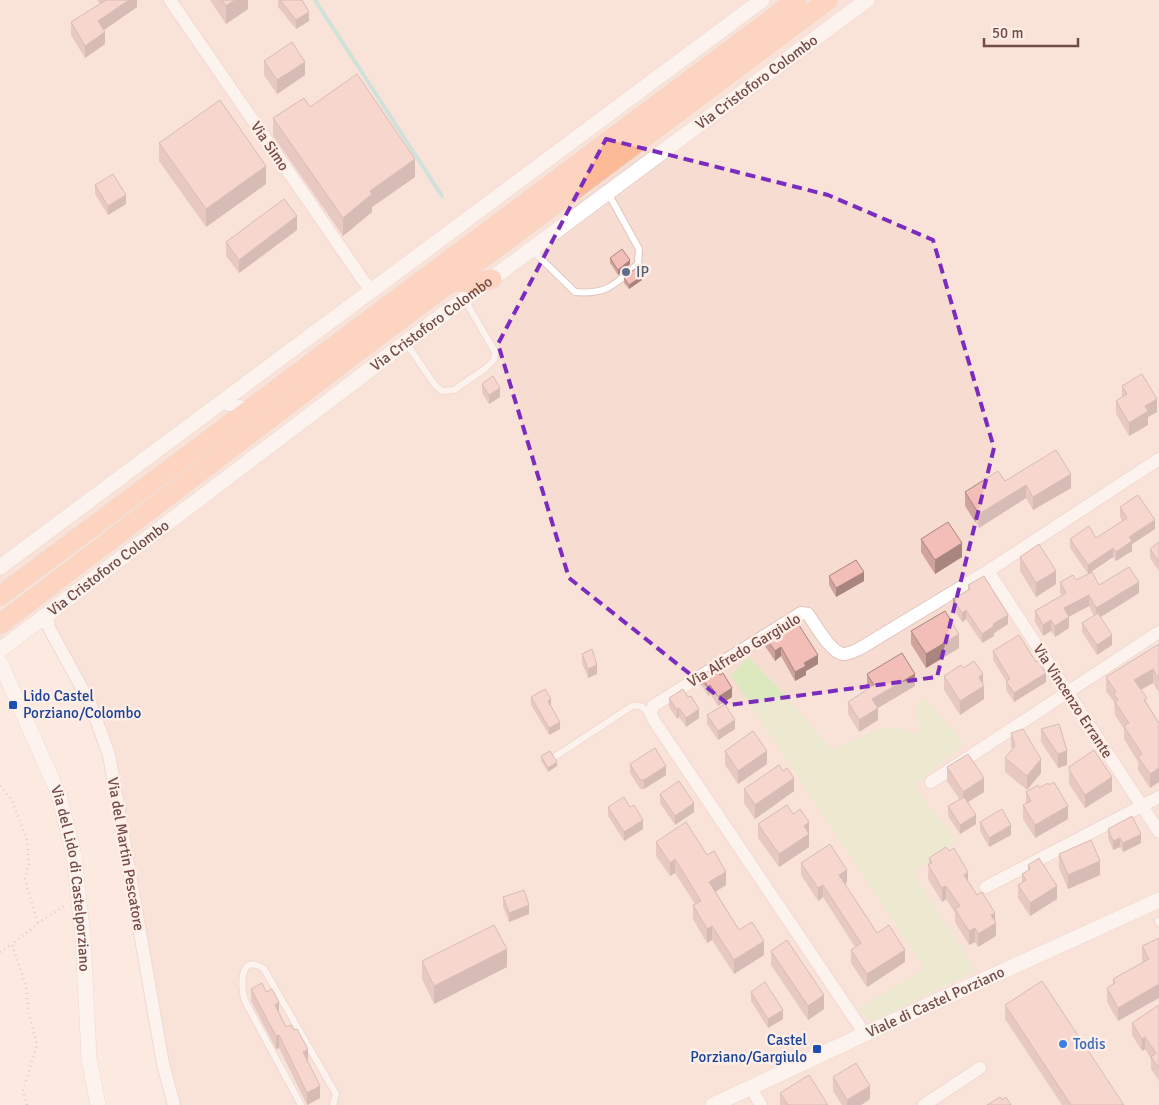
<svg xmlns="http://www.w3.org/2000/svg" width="1159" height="1105" viewBox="0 0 1159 1105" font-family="Signika,sans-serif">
<rect width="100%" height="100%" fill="#fce9e0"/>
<path fill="#f6dcd1" d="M0,0H1159V1105H176L109,755L48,626L60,606L0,650Z"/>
<path fill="#dce9bf" d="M749,657L787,697L832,750L883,728H900L920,736L917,704L926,698L964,744L914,786L957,841L912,872L963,950L975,972L871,1022L857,1009L925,969L731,675Z"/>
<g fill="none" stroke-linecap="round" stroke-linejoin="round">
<path stroke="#9bd7d0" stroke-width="4" d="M315,0L442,196"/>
<g stroke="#e2c5bf" stroke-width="8">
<g id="service">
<path d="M532,250L575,292C608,295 615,284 638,264L639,249L608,193"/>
<path d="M406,343L435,385L442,391L454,390L486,368L494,360L495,352L465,300"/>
<path d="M556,756L632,706C642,704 645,709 650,716"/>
<path d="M1158,921L1159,923"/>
<path d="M301,1105L245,1001C240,986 240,952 264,969L336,1094L333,1105"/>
</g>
</g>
<g stroke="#e2c5bf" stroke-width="14">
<g id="minor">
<path d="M170,0L363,280L372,291"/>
<path d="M220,403L250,408"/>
<path d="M988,571L1159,832"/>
<path d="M48,614V626L90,703L109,755L163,1064L174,1105"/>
<path d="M931,782L1159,632"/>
<path d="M986,887L1159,797"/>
<path d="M865,1034L653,719L651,714L653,706L801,613L808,614C814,623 831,653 843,654C848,654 854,651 859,649L988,571L1159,459"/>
<path d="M751,1088L761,1105"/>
<path d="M924,1105L980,1068"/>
</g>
</g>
<g stroke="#e2c5bf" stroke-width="16">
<g id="tertiary">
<path d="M0,567L762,0"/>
<path id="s1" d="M0,650L389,355L867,0"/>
<path id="s2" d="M0,662L59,795L74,855L83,937L89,1058L98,1105"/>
<path id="s3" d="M713,1105L865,1034L1159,900"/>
</g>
</g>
<g stroke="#d5c9c8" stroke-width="20">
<g id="primary">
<path d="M452,281L475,284L492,279"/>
<path d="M0,596L797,0"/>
<path d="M0,624L357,352L828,0"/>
</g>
</g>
<g stroke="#d6a29b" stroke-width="2.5" stroke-dasharray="1 4" stroke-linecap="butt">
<path d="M0,786L12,800L27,840L29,862L25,879L38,924"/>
<path d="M0,952L12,944"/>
<path d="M27,1105L23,1090L37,1045L28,1010L26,986L12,944L44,919L66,905"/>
</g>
<use href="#service" stroke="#fff" stroke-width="6"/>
<use href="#minor" stroke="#fff" stroke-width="12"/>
<use href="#tertiary" stroke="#fff" stroke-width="15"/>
<use href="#primary" stroke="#fcba97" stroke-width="19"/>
</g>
<g fill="#d0a39d">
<path d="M97,0H137V7L104,30L105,44L85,58L71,35V22L100,4Z"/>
<path d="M210,0H248V9L226,24Z"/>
<path d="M278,0H302L309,21L296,29L278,7Z"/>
<path d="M264,61L305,75L277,94L264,75Z"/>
<path d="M310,107L415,177L372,207V212L343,236L273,136V118Z"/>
<path d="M159,143L266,184L206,227L159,161Z"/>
<path d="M95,185L126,204L108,215L95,194Z"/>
<path d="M297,230L239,273L226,256V242Z"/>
<path d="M610,258L630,264L618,275L610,263Z"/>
<path d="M624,278L642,280L629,289L624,283Z"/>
<path d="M482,384L500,397L489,404L482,393Z"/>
<path d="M1122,386L1157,412L1148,417V425L1129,436L1116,414V401L1122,397Z"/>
<path d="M1005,481L1071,488L1033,510L1026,498L979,528L965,506V492Z"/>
<path d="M1120,507L1155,529L1132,544V551L1116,561L1113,557L1088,574L1070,548V539L1096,538L1122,521L1120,516Z"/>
<path d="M921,539L962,557L935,574L921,552Z"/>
<path d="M1159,542V571L1150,558V549Z"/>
<path d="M1020,557L1056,584L1036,597L1020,571Z"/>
<path d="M829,576L864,581L836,597L829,585Z"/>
<path d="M1076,580L1139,593L1100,617L1112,645L1097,655L1082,632V623L1094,616L1089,606L1069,617V628L1055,637L1051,631L1043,636L1035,622V611L1062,595L1060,593V582Z"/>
<path d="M968,585L1008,624L994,633V636L982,643L966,619L962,622L953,608V599L968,590Z"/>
<path d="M911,631L959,648L926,668L911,644Z"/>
<path d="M765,637L818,664L806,671V675L795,681L781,656L775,661L765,646Z"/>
<path d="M1159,644V693L1153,683L1141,690L1147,703L1159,723V782L1150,788L1138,770V762L1124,739V729L1115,715L1114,702L1106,691V677Z"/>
<path d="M993,651L1046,682L1014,702L1006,690V681L993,660Z"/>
<path d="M582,654L597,674L588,678L582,663Z"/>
<path d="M963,668L983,683L984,699L960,715L944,690V676Z"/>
<path d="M867,674L915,686L878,708V720L859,732L848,714V702L869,688L867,686Z"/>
<path d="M701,676L732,697L718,706L710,694L708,696L701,685Z"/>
<path d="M531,697L551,706L560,729L549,735L531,705Z"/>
<path d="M669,698L699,718L686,727L679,717L677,719L669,707Z"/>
<path d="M707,715L735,729L718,740L707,724Z"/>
<path d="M1041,729L1067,765L1058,768L1041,742Z"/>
<path d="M1011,733L1041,773L1027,790L1005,772V758L1012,750L1011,746Z"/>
<path d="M725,751L767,764L738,784L725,765Z"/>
<path d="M541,756L557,766L548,772L541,761Z"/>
<path d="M630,764L666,775L644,789H640L630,773Z"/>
<path d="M947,767L984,792L968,802L976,824L960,834L948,816V806L960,800L947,781Z"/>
<path d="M1069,767L1112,791L1085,808L1069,784Z"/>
<path d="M783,771L794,791L755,819L744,803V789Z"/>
<path d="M1039,788L1068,819L1035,838L1023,819V805L1026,804V792Z"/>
<path d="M660,794L694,812L675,825L660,803Z"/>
<path d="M608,807L643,829L624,841L608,816Z"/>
<path d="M793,814L809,822V847L779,867L758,838V824Z"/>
<path d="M980,822L1011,835L989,847L980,831Z"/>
<path d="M1108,829L1141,843L1123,852L1120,847L1113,850L1108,838Z"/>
<path d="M656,842L726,885L716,892L739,930L764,955L734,974L712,940L707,943L693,919V905L695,904L675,873L670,876L656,856Z"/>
<path d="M1059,854L1100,875L1068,889L1059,868Z"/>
<path d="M929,858L968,882L995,921L996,936L978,947L975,942L969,945L955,922V913L946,899L942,902L928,879Z"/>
<path d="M801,863L847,882L845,884L877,933L905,962L867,987L851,963V950L855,947L823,897L818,901L801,875Z"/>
<path d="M1028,865L1057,899L1030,916L1018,898V885L1022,882V874L1028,871Z"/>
<path d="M503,897L529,914L509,922L503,906Z"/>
<path d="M1159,938L1118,1021L1107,1002V988L1113,985V979L1143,962L1142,960V946Z"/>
<path d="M771,951L824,1009L808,1020L771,965Z"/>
<path d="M422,961L507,967L434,1004L422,979Z"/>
<path d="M251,989L266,992L279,1013L286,1027L308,1062L320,1098L307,1105L279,1048L276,1049L251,1001Z"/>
<path d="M751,992L783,1019L768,1028L751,1001Z"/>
<path d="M1005,1005L1124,1105H1062L1005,1019Z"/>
<path d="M1159,1005V1081L1151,1069V1059L1145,1049L1142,1051L1132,1035V1023Z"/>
<path d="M833,1077L870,1099L861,1105H842L833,1091Z"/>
<path d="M780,1093L828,1105H780Z"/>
</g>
<g fill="#a98580">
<path d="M129,0H137V7L98,34V21Z"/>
<path d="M235,0H248V9L226,24V6Z"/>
<path d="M309,12V21L296,29V20Z"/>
<path d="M105,32V44L85,58V46Z"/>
<path d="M305,62V75L277,94V80Z"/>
<path d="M415,159V177L372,207V212L343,236V218L370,191Z"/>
<path d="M266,166V184L206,227V209Z"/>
<path d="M126,195V204L108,215V206Z"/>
<path d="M297,216V230L239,273V260Z"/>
<path d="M630,260V264L618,275V270Z"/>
<path d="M642,276V280L629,289V285Z"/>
<path d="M500,388V397L489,404V395Z"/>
<path d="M1157,399V412L1148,417V425L1129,436V423L1145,406Z"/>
<path d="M1071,474V488L1033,510V497Z"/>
<path d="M1026,485V498L979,528V514Z"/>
<path d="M1155,520V529L1132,544V551L1116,561V552L1129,537Z"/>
<path d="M962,543V557L935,574V560Z"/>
<path d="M1113,548V557L1088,574V565Z"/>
<path d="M1056,571V584L1036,597V583Z"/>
<path d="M864,572V581L836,597V588Z"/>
<path d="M1139,582V593L1096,620V608Z"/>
<path d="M1089,595V606L1064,619V608Z"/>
<path d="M966,610V619L962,622V613Z"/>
<path d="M1008,615V624L994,633V636L982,643V634L993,624Z"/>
<path d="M1069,617V628L1055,637V626Z"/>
<path d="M1051,620V631L1043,636V625Z"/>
<path d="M959,634V648L926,668V654Z"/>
<path d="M1112,635V645L1097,655V645Z"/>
<path d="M781,647V656L775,661V651Z"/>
<path d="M818,655V664L806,671V675L795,681V672L804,663Z"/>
<path d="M597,665V674L588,678V669Z"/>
<path d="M1153,669V683L1134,693V680Z"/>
<path d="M1046,673V682L1014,702V693Z"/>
<path d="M915,674V686L878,708V720L859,732V720L872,699Z"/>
<path d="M983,674V687L984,686V699L960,715V701L979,677Z"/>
<path d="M710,685V694L708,696V687Z"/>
<path d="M732,688V697L718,706V697Z"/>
<path d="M551,699V706L548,708V701Z"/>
<path d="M679,708V717L677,719V710Z"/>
<path d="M699,709V718L686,727V718Z"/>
<path d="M735,720V729L718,740V731Z"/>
<path d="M560,722V729L549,735V728Z"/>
<path d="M767,751V764L738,784V771Z"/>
<path d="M1067,751V765L1058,768V754Z"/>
<path d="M1041,759V773L1027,790V776Z"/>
<path d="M557,762V766L548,772V768Z"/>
<path d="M666,766V775L644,789V780Z"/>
<path d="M1159,768V782L1150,788V774Z"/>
<path d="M1112,777V791L1085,808V795Z"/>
<path d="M794,778V791L755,819V805Z"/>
<path d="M984,778V792L963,805V792Z"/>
<path d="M694,803V812L675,825V816Z"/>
<path d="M1068,806V819L1035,838V825Z"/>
<path d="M976,815V824L960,834V825Z"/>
<path d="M643,820V829L624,841V832Z"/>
<path d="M809,822V847L779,867V854L804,826Z"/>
<path d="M1011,825V835L989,847V838Z"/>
<path d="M1141,834V843L1123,852V843Z"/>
<path d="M1120,838V847L1113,850V841Z"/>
<path d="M675,859V873L670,876V863Z"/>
<path d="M1100,861V875L1068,889V875Z"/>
<path d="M847,870V882L839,888V875Z"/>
<path d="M726,872V885L709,895V882Z"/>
<path d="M968,872V885L964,875Z"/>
<path d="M823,885V897L818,901V888Z"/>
<path d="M946,886V899L942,902V888Z"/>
<path d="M1057,886V899L1030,916V903Z"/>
<path d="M529,905V914L509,922V913Z"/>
<path d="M995,913V923H996V936L978,947V934L991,915Z"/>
<path d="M712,926V940L707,943V929Z"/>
<path d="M975,928V942L969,945V931Z"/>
<path d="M764,941V955L734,974V960Z"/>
<path d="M507,949V967L434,1004V986Z"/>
<path d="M905,950V962L867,987V974Z"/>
<path d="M1159,984V998L1118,1021V1008Z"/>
<path d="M824,995V1009L808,1020V1006Z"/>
<path d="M279,1002V1015L275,1005Z"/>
<path d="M783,1010V1019L768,1028V1019Z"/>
<path d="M279,1035V1048L276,1049V1036Z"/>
<path d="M1145,1037V1049L1142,1051V1039Z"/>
<path d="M308,1049V1062L303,1052Z"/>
<path d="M320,1086V1098L307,1105V1093Z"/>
<path d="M870,1086V1099L861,1105H847V1100Z"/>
</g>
<g fill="#f2beb7" stroke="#a98580">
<path d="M106,0H129L98,21L105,32L85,46L71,22Z"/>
<path d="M222,0H235L226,6Z"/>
<path d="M280,0H302L309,12L296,20Z"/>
<path d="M292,42L305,62L277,80L264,61Z"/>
<path d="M357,74L415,159L370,191L372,194L343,218L273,118L304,98L310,107Z"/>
<path d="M220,100L266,166L206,209L159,143Z"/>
<path d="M113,174L126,195L108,206L95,185Z"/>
<path d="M284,199L297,216L239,260L226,242Z"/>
<path d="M622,249L630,260L618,270L610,258Z"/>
<path d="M636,268L642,276L629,285L624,278Z"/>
<path d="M1142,374L1157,399L1145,406L1148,411L1129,423L1116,401L1127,394L1122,386Z"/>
<path d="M493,376L500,388L489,395L482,384Z"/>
<path d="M1056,450L1071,474L1033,497L1026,485L979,514L965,492L998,471L1005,481Z"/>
<path d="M1138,495L1155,520L1129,537L1132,541L1116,552L1113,548L1088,565L1070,539L1089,526L1096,538L1127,518L1120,507Z"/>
<path d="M948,522L962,543L935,560L921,539Z"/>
<path d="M1159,542V562L1150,549Z"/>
<path d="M1039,544L1056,571L1036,583L1020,557Z"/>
<path d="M856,560L864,572L836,588L829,576Z"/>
<path d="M1129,567L1139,582L1096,608L1089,595L1064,608L1069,617L1055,626L1051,620L1043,625L1035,611L1066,593L1060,582L1073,575L1076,580L1092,572L1099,585Z"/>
<path d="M984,576L1008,615L993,624L994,626L982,634L966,610L962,613L953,599L970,589L968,585Z"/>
<path d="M945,611L959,634L926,654L911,631Z"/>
<path d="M1098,613L1112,635L1097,645L1082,623Z"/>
<path d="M793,619L796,623L797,622L818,655L804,663L806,666L795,672L781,647L775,651L765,637Z"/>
<path d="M1019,635L1036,662L1038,661L1046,673L1014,693L1006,681L1010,679L993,651Z"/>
<path d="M1159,644V680L1153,669L1134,680L1147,698L1144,700L1159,723V768L1150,774L1138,757L1142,754L1124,726L1129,723L1115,702L1118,700L1114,694L1116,692L1106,677Z"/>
<path d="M592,649L597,665L588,669L582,654Z"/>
<path d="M902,653L915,674L872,699L878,708L859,720L848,702L874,685L867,674Z"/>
<path d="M974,661L983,674L979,677L984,686L960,701L944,676L961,665L963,668Z"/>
<path d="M715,667L720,675L723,673L732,688L718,697L710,685L708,687L701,676Z"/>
<path d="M545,689L551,699L548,701L560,722L549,728L531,697Z"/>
<path d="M683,689L688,697L691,696L699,709L686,718L679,708L677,710L669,698Z"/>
<path d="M725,704L735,720L718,731L707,715Z"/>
<path d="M1059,724L1067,751L1058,754L1041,729Z"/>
<path d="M1023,729L1041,759L1027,776L1005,758L1015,746L1011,733Z"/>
<path d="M753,731L767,751L738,771L725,751Z"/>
<path d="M655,748L666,766L644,780H640L630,764Z"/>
<path d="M1094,750L1112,777L1085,795L1069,770V767Z"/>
<path d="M550,751L557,762L548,768L541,756Z"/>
<path d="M968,754L984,778L963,792L947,767Z"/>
<path d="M779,765L783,771L787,768L794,778L755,805L744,789Z"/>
<path d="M679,781L694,803L675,816L660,794Z"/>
<path d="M1054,782L1068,806L1035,825L1023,805L1031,801L1026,792L1038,785L1039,788L1048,783L1049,785Z"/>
<path d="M624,797L630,807L634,805L643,820L624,832L608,807Z"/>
<path d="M964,797L976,815L960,825L948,806Z"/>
<path d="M787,805L793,814L800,809L809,822L804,826L809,834L779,854L758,824Z"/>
<path d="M1002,809L1011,825L989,838L980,822Z"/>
<path d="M1132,816L1141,834L1123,843L1120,838L1113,841L1108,829Z"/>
<path d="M686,822L707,855L714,851L726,872L709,882L739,930L752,922L764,941L734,960L712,926L707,929L693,905L701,901L675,859L670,863L656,842Z"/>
<path d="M1091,840L1100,861L1068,875L1059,854Z"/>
<path d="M830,844L847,870L839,875L877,933L889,925L905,950L867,974L851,950L861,943L823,885L818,888L801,863Z"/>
<path d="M946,847L949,851L954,848L968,872L964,875L977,895L982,892L995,913L991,915L996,923L978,934L975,928L969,931L955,909L960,906L946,886L942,888L928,865L932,863L929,858Z"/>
<path d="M1039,858L1057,886L1030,903L1018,885L1026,880L1022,874L1030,869L1028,865Z"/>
<path d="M524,890L529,905L509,913L503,897Z"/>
<path d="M494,925L507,949L434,986L422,961Z"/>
<path d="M1159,938V984L1118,1008L1107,988L1115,983L1113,979L1149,959L1142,946Z"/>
<path d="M787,940L824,995L808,1006L771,951Z"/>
<path d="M1042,981L1124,1105H1071L1005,1005Z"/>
<path d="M765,982L783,1010L768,1019L751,992Z"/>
<path d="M262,983L266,992L272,989L279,1002L275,1005L286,1027L291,1025L294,1030L297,1029L308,1049L303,1052L320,1086L307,1093L279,1035L276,1036L251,989Z"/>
<path d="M1159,1005V1068L1151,1057L1156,1053L1145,1037L1142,1039L1132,1023Z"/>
<path d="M856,1063L870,1086L847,1100L833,1077Z"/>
<path d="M809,1075L828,1105H788L780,1093Z"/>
<path d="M1000,1097L1002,1100L1006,1097L1011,1105H987Z"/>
</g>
<path d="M0 0H1159V1105H0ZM606,139L828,195L933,240L994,448L937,677L729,705L569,578L498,344Z" fill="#fce9e0" fill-opacity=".55" fill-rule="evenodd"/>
<path fill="none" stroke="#7b2cbf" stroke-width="4" stroke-dasharray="10 6" stroke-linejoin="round" d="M606,139L828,195L933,240L994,448L937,677L729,705L569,578L498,344Z"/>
<circle fill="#5c6f8a" stroke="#ffeee6" stroke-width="2" cx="626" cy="272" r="5"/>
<g fill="#1a4fb4" stroke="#ffeee6" stroke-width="2">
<rect x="8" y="700" width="10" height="10" rx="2.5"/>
<rect x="812" y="1044" width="10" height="10" rx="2.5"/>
</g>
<circle fill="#3f7fe0" stroke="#ffeee6" stroke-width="2" cx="1063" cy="1044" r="5"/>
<g text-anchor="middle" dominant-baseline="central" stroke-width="5" stroke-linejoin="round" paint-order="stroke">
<g font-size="15" fill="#734b47" stroke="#ffeee6">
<text stroke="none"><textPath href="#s1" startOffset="946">Via Cristoforo Colombo</textPath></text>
<text transform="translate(270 146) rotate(56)">Via Simo</text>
<text stroke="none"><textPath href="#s1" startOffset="541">Via Cristoforo Colombo</textPath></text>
<text stroke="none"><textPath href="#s1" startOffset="136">Via Cristoforo Colombo</textPath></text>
<text transform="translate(744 650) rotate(-31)">Via Alfredo Gargiulo</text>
<text transform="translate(1073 701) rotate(57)">Via Vincenzo Errante</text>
<text transform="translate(126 854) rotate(80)">Via del Martin Pescatore</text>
<text stroke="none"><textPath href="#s2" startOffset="230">Via del Lido di Castelporziano</textPath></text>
<text stroke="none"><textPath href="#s3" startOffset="245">Viale di Castel Porziano</textPath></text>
</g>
<g font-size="15" fill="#4e5e75" stroke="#ffeee6" text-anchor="start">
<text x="636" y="272">IP</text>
</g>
<g font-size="15" fill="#164399" stroke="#ffeee6" text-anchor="start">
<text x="23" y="696">Lido Castel<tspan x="23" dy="17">Porziano/Colombo</tspan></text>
<text x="807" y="1040" text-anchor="end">Castel<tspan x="807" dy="17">Porziano/Gargiulo</tspan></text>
</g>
<g font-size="15" fill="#366cbe" stroke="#ffeee6" text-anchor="start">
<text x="1073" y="1044">Todis</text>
</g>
</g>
<path d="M984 38v8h94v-8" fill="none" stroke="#734b47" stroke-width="2.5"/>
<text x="992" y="38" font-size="15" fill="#734b47" stroke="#ffeee6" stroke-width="4" paint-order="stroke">50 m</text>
</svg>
